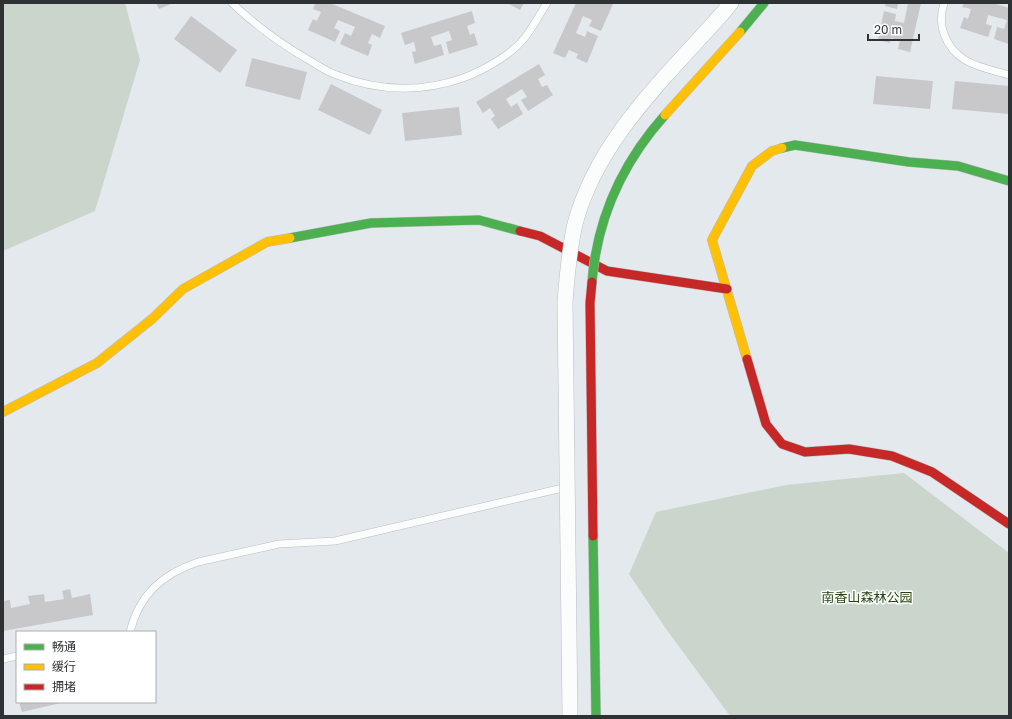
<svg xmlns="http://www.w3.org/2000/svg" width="1012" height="719" viewBox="0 0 1012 719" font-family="'Golos Text','Noto Sans SC',sans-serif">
<rect width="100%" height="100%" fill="#e4e9ee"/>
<g fill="#cad5cb">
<path d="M3,3H125L140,60L95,211L3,251Z"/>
<path d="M904,473L1009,553V716H730L664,626L629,574L656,512L786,485Z"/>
</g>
<g fill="#c8c8cb">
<path d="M156,3H173L159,9Z"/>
<path d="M315,3H330L385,26L380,38L372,34L368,43L372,45L368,56L340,44L345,33L351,36L355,27L338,20L334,28L340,31L335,42L308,30L313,19L317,21L321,12L313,9Z"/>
<path d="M510,3H524L520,10L509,4Z"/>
<path d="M576,3L613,4L601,31L589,26L592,20L583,16L576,33L585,37L587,31L598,36L587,63L576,58L578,54L569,50L565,58L553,53Z"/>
<path d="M886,3H898L897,9L885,6Z"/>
<path d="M908,3H921L910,52L898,49L900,40L891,38L890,43L878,40L884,11L896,14L895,21L904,23Z"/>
<path d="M964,3H993L1009,8V44L994,39L997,27L1004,29L1007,20L988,15L986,24L992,26L988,37L960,28L964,17L968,19L971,9L962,7Z"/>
<path d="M472,11L475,23L467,26L470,35L474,33L478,45L449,54L446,42L452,40L449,31L431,37L434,46L441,44L444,55L415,64L412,52L416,51L414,42L405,45L401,33Z"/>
<path d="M191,16L237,50L220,73L174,39Z"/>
<path d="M252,58L307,72L300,100L245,86Z"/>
<path d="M539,64L545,75L538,79L542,87L547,85L553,95L528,111L521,100L527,97L522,89L506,99L511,107L517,103L523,114L498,129L491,119L495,116L490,108L483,113L476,102Z"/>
<path d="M876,76L933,81L930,109L873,104Z"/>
<path d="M955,81L1009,86V114L952,109Z"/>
<path d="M331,84L382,110L370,135L318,110Z"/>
<path d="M459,107L462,135L405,141L402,113Z"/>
<path d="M70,589L72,598L90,594L93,615L3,631V601L10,600L11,608L30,604L28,596L44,594L45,602L64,599L62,591Z"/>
<path d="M19,702H60L61,703L22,712Z"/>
</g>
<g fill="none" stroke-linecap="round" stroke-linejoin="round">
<g stroke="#babec2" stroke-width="8">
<g id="lane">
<path d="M232,3C256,26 278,42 307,59C316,64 324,70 334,74C376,91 420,93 463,78C482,71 509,56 522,41C532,30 539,15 547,3"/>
<path d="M944,3C941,13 940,24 944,34C955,64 981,67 1009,75"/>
<path d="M130,632C139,595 162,574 198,562L279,544L335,541L567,487"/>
<path d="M3,659L17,656"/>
</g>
</g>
<g stroke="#babec2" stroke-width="16">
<path id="street" d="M721,15L731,3"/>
</g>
<g stroke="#babec2" stroke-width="10">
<g id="fast">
<path d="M740,32L764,3"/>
<path d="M782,148L795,145L909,162L958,166L1009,181"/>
<path d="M290,238L371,223L479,220L520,231"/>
</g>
</g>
<g stroke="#babec2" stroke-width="10">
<g id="slow">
<path d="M747,359L712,240L752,166L772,151L782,148"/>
<path d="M3,412L97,363L152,319L183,289L267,242L290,238"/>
</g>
</g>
<g stroke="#babec2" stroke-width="10">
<g id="jam">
<path d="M520,231L540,236L607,271L727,289"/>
<path d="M747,359L766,424L782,444L805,452L849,449L892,456L932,472L1009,524"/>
</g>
</g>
<use href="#lane" stroke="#fbfcfc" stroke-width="7"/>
<use href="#street" stroke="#fbfcfc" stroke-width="15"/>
<use href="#fast" stroke="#4caf50" stroke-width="9"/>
<use href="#slow" stroke="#ffc107" stroke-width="9"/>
<use href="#jam" stroke="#c62828" stroke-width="9"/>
<g stroke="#babec2" stroke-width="16" stroke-linecap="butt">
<path id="street-bridge" d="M570,716L565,302C567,276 569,250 575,224C597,140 665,78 721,15"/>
</g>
<g stroke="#babec2" stroke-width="10" stroke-linecap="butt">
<g id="fast-bridge">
<path d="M592,282C597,219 623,162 665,115"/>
<path d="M593,536L596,716"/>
</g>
</g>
<g stroke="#babec2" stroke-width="10" stroke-linecap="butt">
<path id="slow-bridge" d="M665,115L740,32"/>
</g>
<g stroke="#babec2" stroke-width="10" stroke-linecap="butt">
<path id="jam-bridge" d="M592,282L590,303L593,536"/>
</g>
<use href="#street-bridge" stroke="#fbfcfc" stroke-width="15"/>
<use href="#fast-bridge" stroke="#4caf50" stroke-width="9"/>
<use href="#slow-bridge" stroke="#ffc107" stroke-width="9"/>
<use href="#jam-bridge" stroke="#c62828" stroke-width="9"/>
</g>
<g text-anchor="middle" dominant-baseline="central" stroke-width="3" stroke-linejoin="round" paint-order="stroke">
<g font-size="13" fill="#224210" stroke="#fff">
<text x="867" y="597">南香山森林公园</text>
</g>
</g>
<rect width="1012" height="719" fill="none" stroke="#2e3235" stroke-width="8"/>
<rect x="16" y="631" width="140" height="72" fill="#ffffff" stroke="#abadae"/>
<rect x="24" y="644" width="20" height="6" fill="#4caf50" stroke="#abadae"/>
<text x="52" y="651" font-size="12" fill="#2e3235">畅通</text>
<rect x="24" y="664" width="20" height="6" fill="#ffc107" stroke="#abadae"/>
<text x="52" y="671" font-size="12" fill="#2e3235">缓行</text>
<rect x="24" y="684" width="20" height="6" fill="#c62828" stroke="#abadae"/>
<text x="52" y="691" font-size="12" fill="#2e3235">拥堵</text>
<path d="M868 34v6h51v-6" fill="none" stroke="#2e3235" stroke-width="2"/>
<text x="874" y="34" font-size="12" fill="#2e3235" stroke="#ffffff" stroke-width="3" paint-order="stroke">20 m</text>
</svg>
